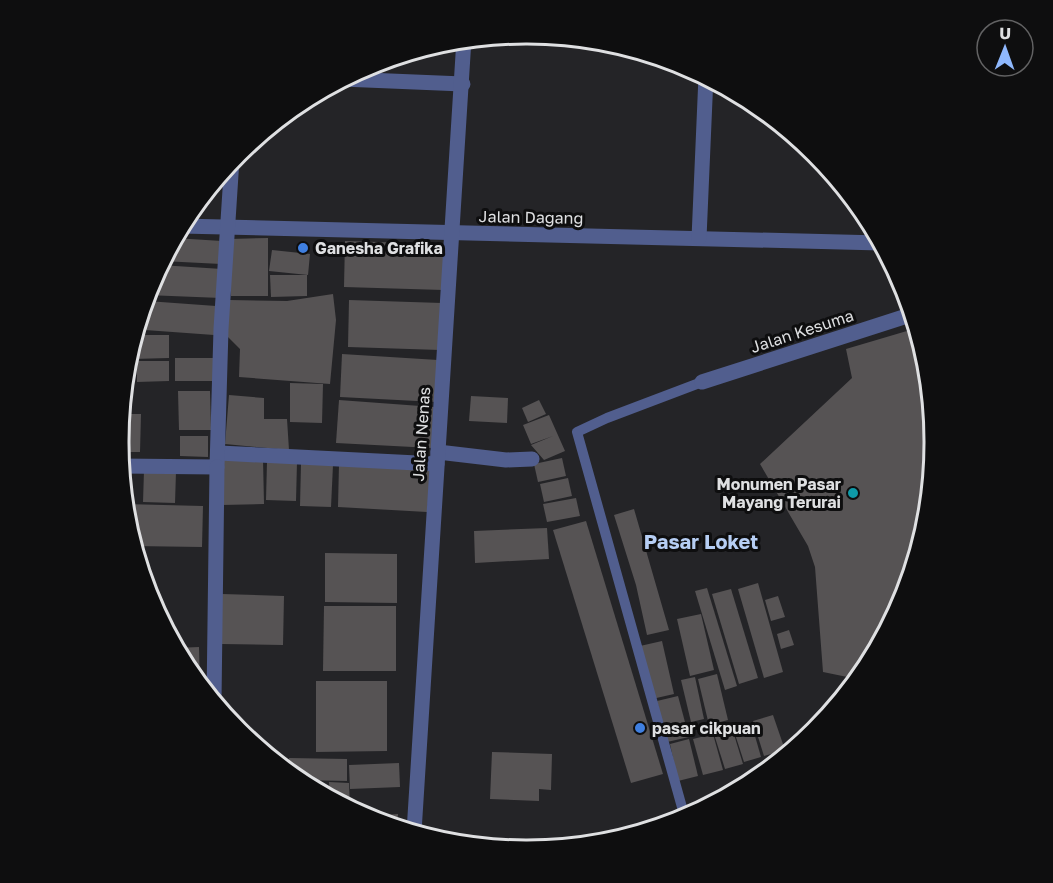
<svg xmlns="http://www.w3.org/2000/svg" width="1053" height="883" viewBox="0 0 1053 883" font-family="'Golos Text',sans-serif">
<rect width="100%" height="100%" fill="#242427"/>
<g fill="#565354">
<path d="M174,238L222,241L221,264L162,261Z"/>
<path d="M268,238V296H231L230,239Z"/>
<path d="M345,241L444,244L443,290L344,287Z"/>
<path d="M272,250L310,254L308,275L269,271Z"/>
<path d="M160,265L222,269L221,298L146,295Z"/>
<path d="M270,275H307V296L271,297Z"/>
<path d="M333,294L336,320L330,384L239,377L240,349L227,336L229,300L287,301Z"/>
<path d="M349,300L442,303L440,350L348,347Z"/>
<path d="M147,301L216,306L214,335L145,330Z"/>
<path d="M917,328L927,362L935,442L927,522L904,598L866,669L857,679L823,672L815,567L808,546L760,464L852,378L846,349Z"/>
<path d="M134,335H169V358L133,359Z"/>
<path d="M342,354L438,360L436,402L340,397Z"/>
<path d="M175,358H215L216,381H175Z"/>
<path d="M137,361H169V381L137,382Z"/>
<path d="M290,383L323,384L322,423L290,422Z"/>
<path d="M178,391H210L211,430H179Z"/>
<path d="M229,395L264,398V419H287L289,450L225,444Z"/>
<path d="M471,396L508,398L507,423L469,421Z"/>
<path d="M339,400L434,407L432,448L336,443Z"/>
<path d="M539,400L546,414L528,422L522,408Z"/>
<path d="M121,414H141L140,452H119Z"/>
<path d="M549,415L565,451L544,460L531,445L553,436L531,444L523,425Z"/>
<path d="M180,436H208V457L180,456Z"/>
<path d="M562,458L566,476L538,482L534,464Z"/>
<path d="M263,459L264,504L222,505L221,460Z"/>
<path d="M267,462H297L296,501L266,500Z"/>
<path d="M301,464L333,465L331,507L300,506Z"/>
<path d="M339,464L432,467L427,512L338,507Z"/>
<path d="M144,470L176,471L175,503L143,502Z"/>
<path d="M568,478L572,496L544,502L540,484Z"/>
<path d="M576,498L580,516L547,522L543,504Z"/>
<path d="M124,504L203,506L202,547L133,546Z"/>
<path d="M634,509L669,630L647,635L636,585L614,515Z"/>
<path d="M586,521L663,774L631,783L553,530Z"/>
<path d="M547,528L549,559L475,563L474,531Z"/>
<path d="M325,553L397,554V603L325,602Z"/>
<path d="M758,583L783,672L764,678L738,589Z"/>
<path d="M707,588L737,686L725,690L695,591Z"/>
<path d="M731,589L758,678L739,684L712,594Z"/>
<path d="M222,594L284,596L283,645L221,644Z"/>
<path d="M778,596L785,617L771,621L765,600Z"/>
<path d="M324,606H396V671H323Z"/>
<path d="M701,614L714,670L690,676L677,619Z"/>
<path d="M789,630L794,645L781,649L777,634Z"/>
<path d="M662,641L674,694L652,699L640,646Z"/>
<path d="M199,647L200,685L187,668L176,648Z"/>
<path d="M717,674L728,720L709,725L698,679Z"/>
<path d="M695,677L704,719L691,722L681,680Z"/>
<path d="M316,681H387V751L316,752Z"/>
<path d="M678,696L689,737L667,742L657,701Z"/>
<path d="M773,715L785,750L764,756L753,721Z"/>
<path d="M751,722L761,757L744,762L733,728Z"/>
<path d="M732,728L743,764L725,769L714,734Z"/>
<path d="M713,734L723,770L703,775L693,739Z"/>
<path d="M689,739L698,776L678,781L670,744Z"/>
<path d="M492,752L552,754L551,790L539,789V801L490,799Z"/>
<path d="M289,758L347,759V781L298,780L288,772Z"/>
<path d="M399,763L400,787L350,789L349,765Z"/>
<path d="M329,782L349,783L350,808L330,797Z"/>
<path d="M398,814L397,827L385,823V815Z"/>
</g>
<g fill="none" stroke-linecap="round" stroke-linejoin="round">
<path stroke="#515e8e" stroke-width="10" d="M685,818L577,432L607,418L702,382"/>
<g stroke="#515e8e" stroke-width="15">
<path d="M342,79L463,84"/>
<path d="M181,226L881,243"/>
<path d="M699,238L706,76"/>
<path d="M702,382L913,314"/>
<path d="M438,452L506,460L532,459"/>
<path d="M219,453L437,464"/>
<path d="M120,466L217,467L221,329L232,159"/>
<path d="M214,701L217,467"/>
<path d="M414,832L464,39"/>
</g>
</g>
<g fill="#3f7fe0" stroke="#0e0e0f" stroke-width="2">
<circle cx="303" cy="248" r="6"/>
<circle cx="640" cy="728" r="6"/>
</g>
<circle fill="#0f9aa8" stroke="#0e0e0f" stroke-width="2" cx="853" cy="493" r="6"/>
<g text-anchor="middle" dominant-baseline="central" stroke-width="6" stroke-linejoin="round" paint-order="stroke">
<g font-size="16" fill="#dfe0e2" stroke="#0e0e0f">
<text transform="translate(531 217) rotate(1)">Jalan Dagang</text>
<text transform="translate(802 331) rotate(-18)">Jalan Kesuma</text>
<text transform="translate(421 434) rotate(-86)">Jalan Nenas</text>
</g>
<g font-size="16" font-weight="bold" fill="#dfe0e2" stroke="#0e0e0f" text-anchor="start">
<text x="315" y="248">Ganesha Grafika</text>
<text x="841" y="484" text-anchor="end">Monumen Pasar<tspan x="841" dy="18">Mayang Terurai</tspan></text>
<text x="652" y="728">pasar cikpuan</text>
</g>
<g font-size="20" font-weight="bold" fill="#b6cef4" stroke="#0e0e0f">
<text x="701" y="541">Pasar Loket</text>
</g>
</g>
<path d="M0 0H1053V883H0ZM526 44H527A397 397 0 0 1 924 441V443A397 397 0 0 1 527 840H526A397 397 0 0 1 129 443V441A397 397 0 0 1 526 44Z" fill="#0e0e0f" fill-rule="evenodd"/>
<path fill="none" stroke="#dfe0e2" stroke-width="3" d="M526 44H527A397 397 0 0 1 924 441V443A397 397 0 0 1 527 840H526A397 397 0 0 1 129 443V441A397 397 0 0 1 526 44Z"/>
<g transform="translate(1005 48) rotate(1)"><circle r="28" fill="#0e0e0f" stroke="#626263" stroke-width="1.5"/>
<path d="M0-4.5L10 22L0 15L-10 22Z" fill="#8fb8fd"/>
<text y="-9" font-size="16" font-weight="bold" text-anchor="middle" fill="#dfe0e2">U</text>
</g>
</svg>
